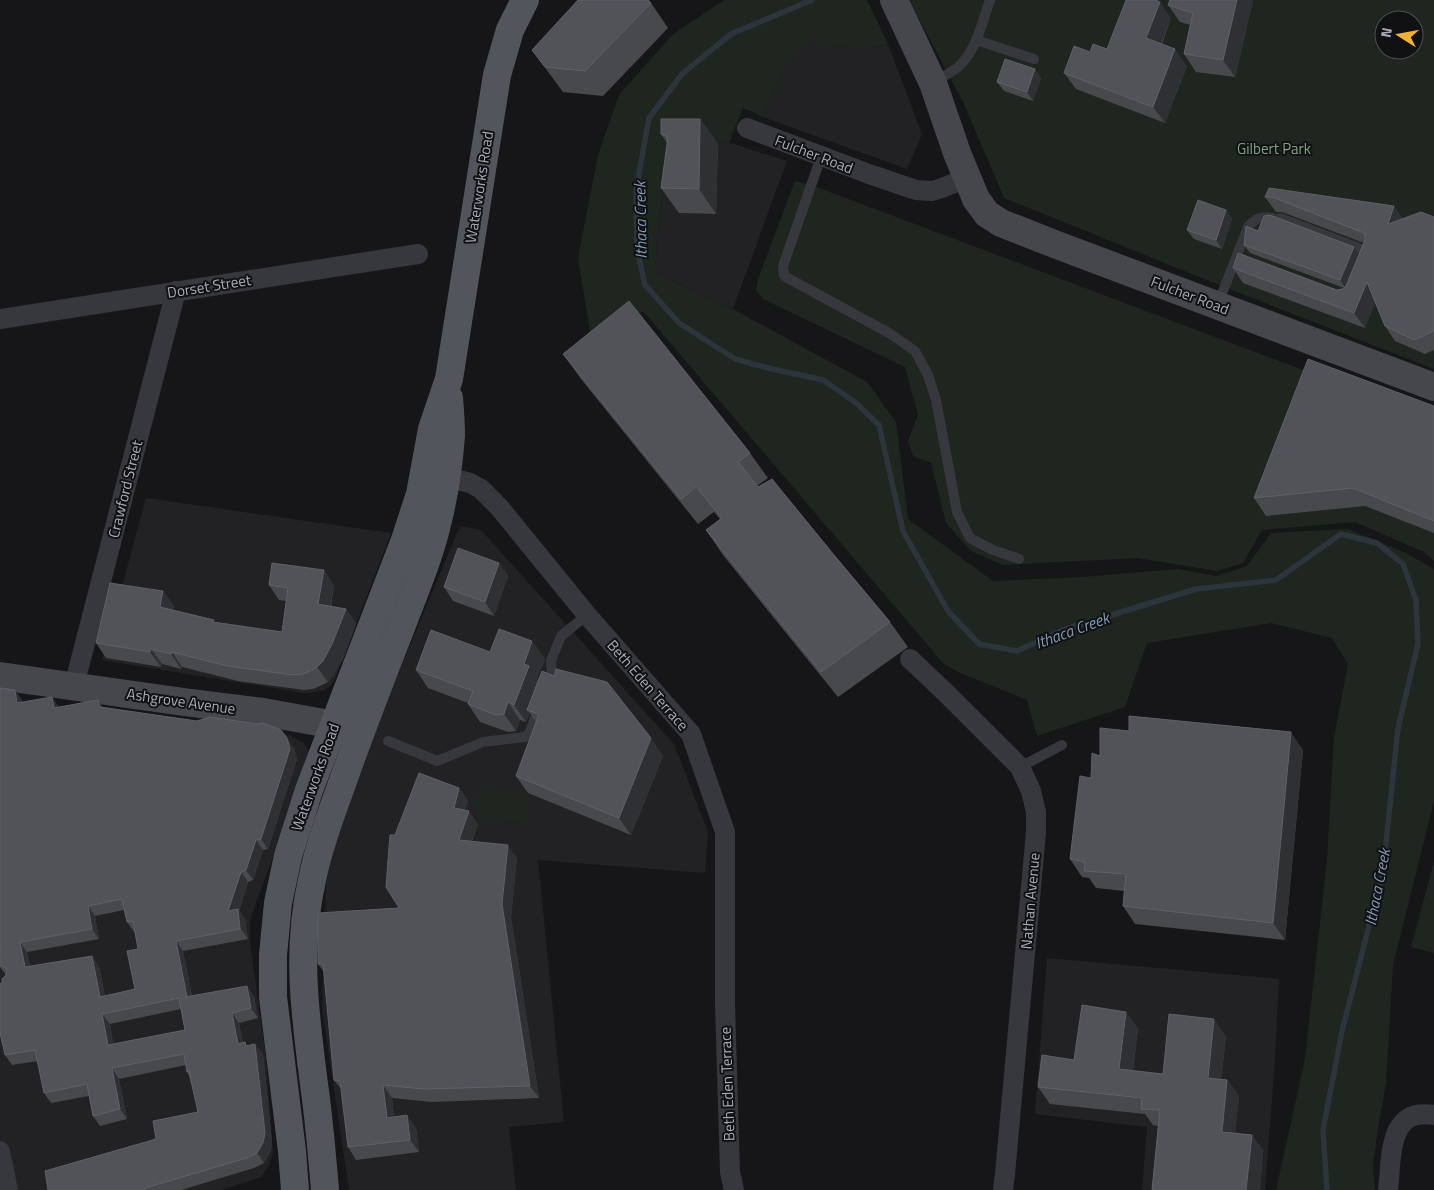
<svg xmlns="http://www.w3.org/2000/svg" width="1434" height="1190" viewBox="0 0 1434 1190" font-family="'Titillium Web',sans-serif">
<rect width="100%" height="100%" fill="#161618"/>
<g fill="#222225">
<path d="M811,39L864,50L888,44L922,134L907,169L763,117L787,65Z"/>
<path d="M671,124L787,161L733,309L658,274L656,250Z"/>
<path d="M146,498L391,533L335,679L331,685L325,690L317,692L304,693L102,660Z"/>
<path d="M460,526L481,530L674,744L708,832L705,873L538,860L564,1122L509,1127L516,1190H349L322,1009L326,885L335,836L361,762Z"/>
<path d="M0,691L9,692L28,705L283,734L289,735L304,743L310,753L306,767L250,920V942L266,1058L273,1153L269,1165L261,1177L221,1190H0Z"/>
<path d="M1047,958L1279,979L1275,1060L1265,1190H1142L1147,1127L1035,1114Z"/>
</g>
<g fill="#1e261f" fill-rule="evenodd">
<path d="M724,0H867L888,44L864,50L811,40L787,65L763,117L743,108L729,143L671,124L656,250L658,274L733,309L867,382L896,422L908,519L993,581L1082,577L1178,569L1216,576L1247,566L1271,533L1348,529L1406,553L1434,569V801L1393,965L1386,1084L1377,1134L1373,1167L1375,1190H1276L1305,1059L1327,860L1334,737L1348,664L1332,638L1271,623L1147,643L1125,707L1037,736L1027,700L958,672L943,663L643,311L592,343L578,258L598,155L619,95L673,34Z"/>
<path d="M910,0H1434V369L1224,287L1004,198L964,104L917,15ZM1384,20H1414V50H1384Z"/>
<path d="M795,181L811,185L1434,419V561L1424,552L1355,522L1262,530L1243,563L1217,571L1137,558L1003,565L971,551L946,523L931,463L913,456L908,441L918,415L905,367L763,299L756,290L758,279Z"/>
<path d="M479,789L531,795L526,823L475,817Z"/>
<path d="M1434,862V953L1411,947Z"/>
</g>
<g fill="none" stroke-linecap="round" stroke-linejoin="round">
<path stroke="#2c353c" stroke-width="5.5" d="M812,0L731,34L682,74L649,118L636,190L637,249L645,285L679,323L735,359L772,369L823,380L855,402L879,425L903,531L948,611L979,644L1017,651L1063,630L1196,589L1276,580L1341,534L1377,543L1403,564L1416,600L1418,644L1398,728L1383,872L1342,1031L1323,1130L1327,1190"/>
<g stroke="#37383d" stroke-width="10">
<path d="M976,40L1034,59"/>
<path d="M933,83C941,78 950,73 957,68C976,52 982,23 990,0"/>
<path d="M821,157L783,266L784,276L889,333L915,351L928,375L936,400L957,512L970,538L993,550L1019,559"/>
<path d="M1280,218L1369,252L1367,255"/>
<path d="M1218,304L1248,227C1255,218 1262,216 1273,218"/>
<path d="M547,687L552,674L551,661L561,636L587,615"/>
<path d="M388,741L437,761L483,742L525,737L530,732L539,707"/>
<path d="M1020,767L1062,745"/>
</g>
<g stroke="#37383d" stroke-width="20">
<path d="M747,128L869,174L916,190L932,191L942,188L967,178"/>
<path d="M0,319L418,254"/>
<path d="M433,476L455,479L470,483L481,489L499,507L587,615L691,734L725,832V1004L730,1172L734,1190"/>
<path d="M910,659L946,693L1020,767L1031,791L1036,812V832L1005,1174L1003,1190"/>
<path d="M74,686L176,291"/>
<path d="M0,1151L8,1190"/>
<path d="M1388,1190C1392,1158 1387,1107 1434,1115"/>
</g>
<g stroke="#45474d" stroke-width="28">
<path d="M894,0L933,83L957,153L976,199L987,214L1001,223L1057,245L1434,387"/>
<path d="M0,676L184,702L263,712L357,729"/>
</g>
<g stroke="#53555c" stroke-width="28">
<path d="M295,1190L292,1151L273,997V955L278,903L288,856L309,790L405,540L420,494L432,429L449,379L497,75L510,30L525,0"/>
<path d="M325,1190C322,1154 319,1119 314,1084C305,1013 296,951 312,880C319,845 332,812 344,778C362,727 382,676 402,625C415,590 430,556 438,520C445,492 449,463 451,435C451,422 450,410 449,398"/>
</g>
</g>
<g fill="#47494d" fill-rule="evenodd">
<path d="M1170,0H1253L1235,77L1196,72L1184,54L1190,25L1180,22L1168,5Z"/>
<path d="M651,3L668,28L603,96L563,92L532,50Z"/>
<path d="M1171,18L1162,44L1187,66L1165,123L1076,89L1064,73L1107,49Z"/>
<path d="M1041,78L1033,101L1004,91L997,82Z"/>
<path d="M700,119L718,144L716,214L679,213L661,188L667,143L661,134Z"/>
<path d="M1269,188L1403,218L1434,217V350L1425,354L1395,341L1385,326L1375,302L1365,328L1243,283L1233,268L1337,290L1344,288L1250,253L1244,245L1258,231L1359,254L1364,243L1282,212H1276L1265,197Z"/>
<path d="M1226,210L1232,219L1222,249L1194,239L1187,230Z"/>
<path d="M563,354L750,453L768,478L757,486L834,555L890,622L908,647L838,697L723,555L706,530L720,519L714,512L698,524L581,379Z"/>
<path d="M1434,406V533L1365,506L1266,516L1254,498Z"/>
<path d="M499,563L508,576L494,616L453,601L444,587Z"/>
<path d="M269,585H334L331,606L346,609L356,624L343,659L333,676L328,682L320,686L313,689L304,690L238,681L182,667L181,669L162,664L161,667L106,658L96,643L163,591L174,606L173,610L216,623L282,632L286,601L279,600Z"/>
<path d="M532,641L545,659L537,678L538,680L663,756L631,835L528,793L516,776L536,722L530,713L526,722L520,720L516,731L508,732L480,722L468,704V703L428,688L416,670Z"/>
<path d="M22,700V702L59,707L104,708L294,748L297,759L268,849L263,850L253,880L248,882L239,911L245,919L248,939L183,951L192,996H254L258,1018L239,1023L243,1043L263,1054L272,1143L270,1153L264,1163L254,1168L181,1190H48L156,1139L198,1112L189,1076L187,1072L186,1065L119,1079L127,1119L100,1126L93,1116L89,1096L51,1103L44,1093L38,1061L12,1065L5,1055L2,983L6,975L0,967V947H1ZM124,910L127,922L134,932H135L138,949L135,989L105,996L99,967L92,956L30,966L27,952L99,939L95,916ZM181,1009L185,1030L113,1044L110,1024Z"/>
<path d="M1303,750L1285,940L1135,924L1123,906L1124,891L1096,888L1089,878L1082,877L1070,859L1091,778L1100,756Z"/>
<path d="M459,788L468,801L465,811L478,824L472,841L517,858L511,917L539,1098L432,1102L392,1098L394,1117L416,1128L419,1152L356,1160L348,1147L341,1089L334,1080L324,972L318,964L399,908L395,835Z"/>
<path d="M1138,1028L1133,1071L1163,1074L1226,1036L1221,1079L1227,1080L1239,1096L1235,1133L1252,1135L1263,1151L1260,1190H1152L1158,1126L1153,1125L1145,1114L1050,1104L1038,1087L1074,1060Z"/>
</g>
<g fill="#2f3033">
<path d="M1237,0H1253L1235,77L1223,60Z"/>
<path d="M1160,2L1171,18L1157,55L1146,38Z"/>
<path d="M1175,49L1187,66L1165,123L1153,107Z"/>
<path d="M1035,69L1041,78L1033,101L1027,92Z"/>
<path d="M700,119L718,144L716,214L699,189Z"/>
<path d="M1394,206L1405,221L1388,224Z"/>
<path d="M1226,210L1232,219L1222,249L1216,240Z"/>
<path d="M1354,247L1360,256L1346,289L1340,280Z"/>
<path d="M1367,282L1377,297L1365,328L1354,313Z"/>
<path d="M499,563L508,576L494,616L485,602Z"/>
<path d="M324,570L334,585L328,619L318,604Z"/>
<path d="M163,591L174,606L171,622L160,607Z"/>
<path d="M346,609L356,624L343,659L333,676L328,682L317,667Z"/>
<path d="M532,641L545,659L537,678L541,684L527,710L530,713L526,722L514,705L524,664Z"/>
<path d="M151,649L162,664L161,667L150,652Z"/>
<path d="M172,652L182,667L181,669L171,654Z"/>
<path d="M15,690L22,700L24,714L17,703Z"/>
<path d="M52,697L59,707L61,718L54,708Z"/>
<path d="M98,700L105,710L100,707Z"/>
<path d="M508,702L520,720L516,731L504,714Z"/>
<path d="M1291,732L1303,750L1285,940L1273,923Z"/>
<path d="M287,738L294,748L297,759L268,849L261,839Z"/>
<path d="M651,738L663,756L631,835L619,818Z"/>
<path d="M459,788L468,801L462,821L454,808Z"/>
<path d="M469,811L478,824L467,852L459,840Z"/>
<path d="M256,840L263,850L253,880L246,870Z"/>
<path d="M508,845L517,858L511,917L539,1098L530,1086L502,904Z"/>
<path d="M241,872L248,882L239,910L245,919L248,939L228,911Z"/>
<path d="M88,906L95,916L99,939L92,929Z"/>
<path d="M176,941L183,951L194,1007L187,997Z"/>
<path d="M20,942L27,952L32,977L25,967Z"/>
<path d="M92,956L99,967L107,1007L100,997Z"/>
<path d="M247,986L254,996L258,1018L251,1008Z"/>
<path d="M1126,1012L1138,1028L1131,1086L1119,1069Z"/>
<path d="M232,1013L239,1023L245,1054L238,1044Z"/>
<path d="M102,1014L110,1024L115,1055L108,1045Z"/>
<path d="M1214,1019L1226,1036L1220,1094L1208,1078Z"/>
<path d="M255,1044L263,1054L272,1143L270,1153L264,1163L257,1153Z"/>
<path d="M112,1068L119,1079L127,1119L120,1109Z"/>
<path d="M1227,1080L1239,1096L1234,1149L1222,1132Z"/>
<path d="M383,1085L392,1098L395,1130L387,1118Z"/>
<path d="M407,1115L416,1128L419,1152L410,1140Z"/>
<path d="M1252,1135L1263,1151L1260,1190H1246Z"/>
</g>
<g fill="#525359" stroke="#5f6168" fill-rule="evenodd">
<path d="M578,0H648L651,3L585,71L545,67L532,50Z"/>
<path d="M1126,0H1156L1160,2L1146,38L1175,49L1153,107L1064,73L1074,46L1090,52L1093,44L1107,49Z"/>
<path d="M1170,0H1237L1223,60L1184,54L1193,13L1168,5Z"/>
<path d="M1005,59L1035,69L1027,92L997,82Z"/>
<path d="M661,119H700L699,189L661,188L668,137L661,134Z"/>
<path d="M1269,188L1394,206L1388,224L1421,212L1434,217V331L1414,340L1385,326L1367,282L1354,313L1233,268L1238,253L1337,290L1343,289L1346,286L1365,240V236L1364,233L1272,197H1265Z"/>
<path d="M1198,200L1226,210L1216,240L1187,230Z"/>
<path d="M1270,215L1354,247L1340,280L1244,245L1246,226L1258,231L1264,216Z"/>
<path d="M629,301L750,453L738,462L758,487L772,479L834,555L890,622L821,672L706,530L722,518L696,487L681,499L563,354Z"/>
<path d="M1308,359L1434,406V521L1353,488L1254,498Z"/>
<path d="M458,548L499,563L485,602L444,587Z"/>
<path d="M272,563L324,570L318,604L346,609L332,644L323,661L317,667L310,671L303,674L293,675L227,666L172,652L171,654L151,649L150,652L96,643L110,583L163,591L160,607L214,620L213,622L282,632L288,588L269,585Z"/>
<path d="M499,629L532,641L524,664L529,666L514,705L508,702L504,714L496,715L468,704L473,691L416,670L431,630L490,652Z"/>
<path d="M556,669L607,682L651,738L619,818L516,776L539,714L527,710L542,671L554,676Z"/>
<path d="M0,688L15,690L17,703L52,697L54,708L98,700L100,707L197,721L210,717L257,724L263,723L281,730L287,738L290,749L261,839L256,840L246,870L241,872L228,911L238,909L240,929L176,941L187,997H185L247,986L251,1008L232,1013L238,1044L245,1042L246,1046L255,1044L265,1133L263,1143L257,1153L247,1158L145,1188V1190H48L45,1171L156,1139L153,1121L198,1112L189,1071L187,1072L184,1054L112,1068L120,1109L93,1116L87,1084L44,1093L35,1050L5,1055L0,1033V984L2,983V979L6,975L7,970L3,966L0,965V947H1L0,943ZM122,899L127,922L133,921L138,949L127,951L135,989L100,997L92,956L25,967L20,942L92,929L88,906ZM179,998L185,1030L108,1045L102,1014Z"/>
<path d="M1129,716L1291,732L1273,923L1123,906L1126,874L1084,871L1085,862L1070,859L1080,776L1091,778L1092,753L1100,756V728L1129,731Z"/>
<path d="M419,773L459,788L454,808L469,811L459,840L508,845L502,904L530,1086L423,1089L383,1085L387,1118L407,1115L410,1140L348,1147L340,1081L334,1080L323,964H318V913L399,908L386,887L390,835H395Z"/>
<path d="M1082,1005L1126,1012L1119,1069L1163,1074L1169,1014L1214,1019L1208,1078L1227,1080L1222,1132L1252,1135L1246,1190H1152L1160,1110L1141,1109L1142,1098L1038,1087L1042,1055L1074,1060Z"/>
</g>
<g text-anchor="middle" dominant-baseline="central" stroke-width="4" stroke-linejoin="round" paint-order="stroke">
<g font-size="15" fill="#7fa381" stroke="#111113">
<text x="1274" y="148">Gilbert Park</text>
</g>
<g font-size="15" fill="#a8adb8" stroke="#111113">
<text transform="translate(814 154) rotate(21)">Fulcher Road</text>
<text transform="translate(479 187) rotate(-81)">Waterworks Road</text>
<text transform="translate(209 286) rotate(-9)">Dorset Street</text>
<text transform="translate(1190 295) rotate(21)">Fulcher Road</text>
<text transform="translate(125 489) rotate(-76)">Crawford Street</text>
<text transform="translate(648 685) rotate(49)">Beth Eden Terrace</text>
<text transform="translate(181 701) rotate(8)">Ashgrove Avenue</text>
<text transform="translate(315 777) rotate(-70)">Waterworks Road</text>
<text transform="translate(1030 901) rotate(-85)">Nathan Avenue</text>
<text transform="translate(727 1084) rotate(-92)">Beth Eden Terrace</text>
</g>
<g font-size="16" font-style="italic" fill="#7f9bb3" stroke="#111113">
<text transform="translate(640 220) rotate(-91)">Ithaca Creek</text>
<text transform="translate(1072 630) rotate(-20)">Ithaca Creek</text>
<text transform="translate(1377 887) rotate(-79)">Ithaca Creek</text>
</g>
</g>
<g transform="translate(1399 35) rotate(281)"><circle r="24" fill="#111113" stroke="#4d4f55"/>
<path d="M0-4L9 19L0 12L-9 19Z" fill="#f2b134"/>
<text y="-8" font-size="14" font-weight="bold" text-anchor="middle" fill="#a8adb8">N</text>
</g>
</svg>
